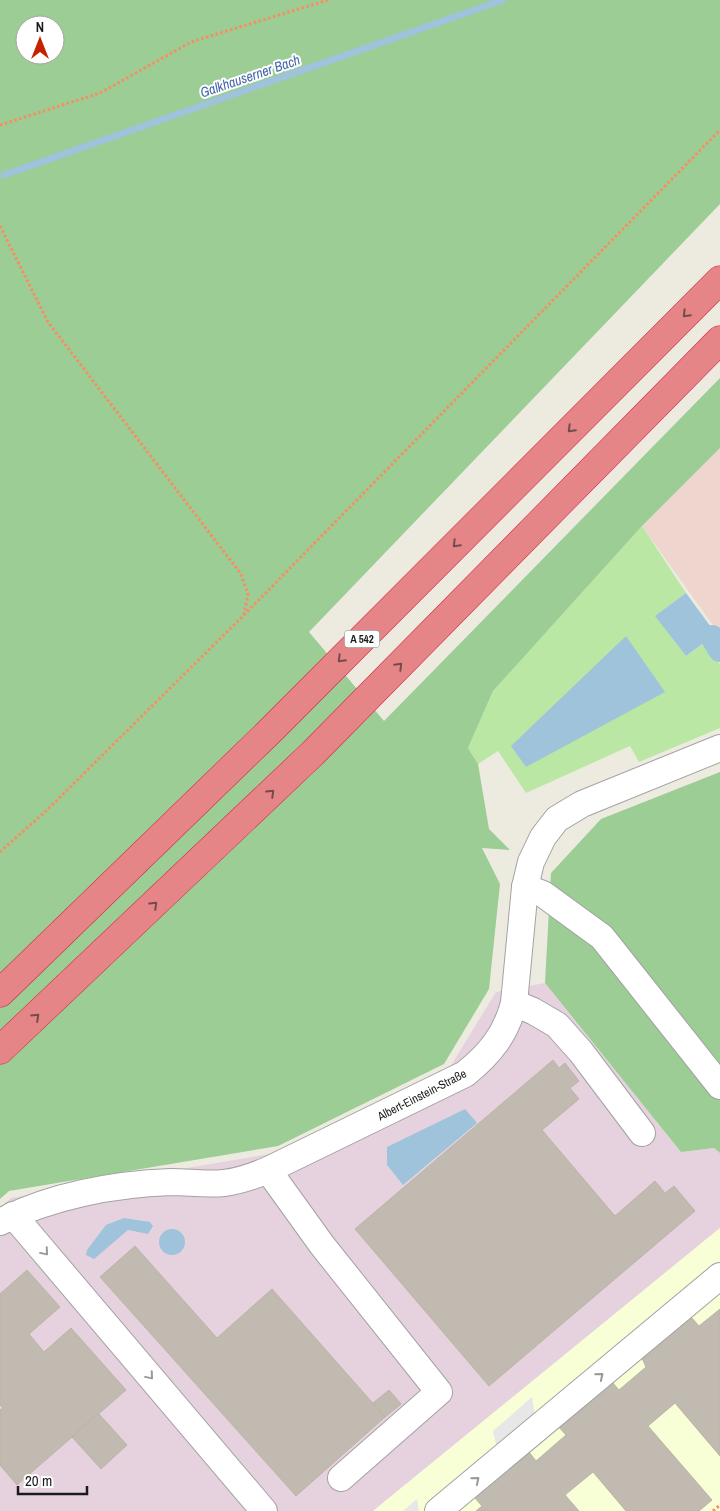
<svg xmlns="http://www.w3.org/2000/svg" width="720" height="1511" viewBox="0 0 720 1511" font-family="'Archivo Narrow',sans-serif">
<rect width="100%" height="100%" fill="#edebe0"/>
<path fill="#eed5ce" d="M720,448V635L642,526Z"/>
<path fill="#e6d2df" d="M545,983L681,1152L714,1148L720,1153V1228L373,1511H0V1208L11,1198L281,1152L450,1067L496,992Z"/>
<path fill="#f8ffd6" d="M720,1228V1511H373Z"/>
<path fill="#bae8a4" d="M642,526L686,593L656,616L686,656L706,642L720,664V728L639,762L630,746L526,793L498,751L478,764L468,748L493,691Z"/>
<g fill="#9bcd94" fill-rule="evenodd">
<path d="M0,0H720V204L309,632L384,721L720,378V448L642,526L493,691L468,748L478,764L489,829L510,850L482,848L500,884L489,989L444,1064L278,1146L9,1191L0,1199ZM25,25H55V55H25Z"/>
<path d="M720,772V1153L714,1148L681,1152L545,983L551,873L601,819Z"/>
</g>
<g fill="#e7e7e7">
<path d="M532,1397L536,1421L498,1453L493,1431Z"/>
<path d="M417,1499L419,1511H403Z"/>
</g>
<g fill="#9fc3db">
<path d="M686,593L716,634L686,656L655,616Z"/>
<path d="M626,636L665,692L526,767L511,746Z"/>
<path d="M465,1109L477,1123L403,1185L387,1165V1147Z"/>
<path d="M124,1218L150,1222L153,1226L148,1234L128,1230L94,1259L86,1255L87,1250L106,1225Z"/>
<circle cx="172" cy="1242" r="13"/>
</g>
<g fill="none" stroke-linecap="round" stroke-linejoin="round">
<path stroke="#9fc3db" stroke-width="7" d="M4,175L503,0"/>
<path stroke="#9fc3db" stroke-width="24" d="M712,637L720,650"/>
</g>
<g fill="#c1bab0" stroke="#beb3a2">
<path d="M553,1060L559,1068L565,1063L579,1081L570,1088L579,1099L542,1130L615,1216L655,1181L665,1193L674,1186L695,1211L489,1386L355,1229Z"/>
<path d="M135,1246L217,1338L272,1289L385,1417L296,1496L100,1277Z"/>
<path d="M27,1270L60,1307L29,1334L44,1352L71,1328L126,1390L17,1485L0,1465V1410L3,1408L0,1405V1294Z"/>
<path d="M720,1309V1456L675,1403L648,1426L712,1500L699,1511H626L593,1472L565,1495L579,1511H476L482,1506L475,1498L529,1452L536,1461L566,1435L558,1426L612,1382L619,1390L646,1367L642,1358L691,1317L699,1326Z"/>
<path d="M389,1390L401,1404L385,1417L373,1403Z"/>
<path d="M98,1413L127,1445L101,1469L72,1437Z"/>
</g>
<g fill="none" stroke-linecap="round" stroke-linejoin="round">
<g stroke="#a2a2a2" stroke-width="28">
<g id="minor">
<path d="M525,887L543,894L602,937L720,1086"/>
<path d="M514,1003L533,1011L557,1025L581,1052L642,1133"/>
<path d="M268,1170L322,1245L439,1392L341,1478"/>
<path d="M13,1215L264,1511"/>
<path d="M0,1222C50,1196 114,1184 171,1182C188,1182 207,1185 224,1183C240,1181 254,1176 268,1170L465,1074C490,1054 506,1034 514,1003L525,887L531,862L543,837L557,819L582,804L720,748"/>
<path d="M438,1511L720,1276"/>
</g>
</g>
<g stroke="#d52241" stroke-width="29">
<g id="highway">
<path d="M0,993L270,731L720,280"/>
<path d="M0,1050L313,753L720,340"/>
</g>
</g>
<g stroke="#fa8c63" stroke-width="3" stroke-dasharray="2.5 2.5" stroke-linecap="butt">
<path d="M0,125L100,93L191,42L328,0"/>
<path d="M0,226L48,322L241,574L248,594L244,615"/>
<path d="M0,852L47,810L244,615L720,130"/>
<path d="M713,1511L720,1505"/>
</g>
<use href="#minor" stroke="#fff" stroke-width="26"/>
<use href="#highway" stroke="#e68587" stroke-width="28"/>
</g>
<defs><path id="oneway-chevron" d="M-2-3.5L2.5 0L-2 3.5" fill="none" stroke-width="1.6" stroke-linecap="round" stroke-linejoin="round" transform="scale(1.25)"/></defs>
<g stroke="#764b4c">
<use href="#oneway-chevron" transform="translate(686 314) rotate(135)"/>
<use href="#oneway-chevron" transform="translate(571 429) rotate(135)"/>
<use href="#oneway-chevron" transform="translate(456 544) rotate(135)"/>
<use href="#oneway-chevron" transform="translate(341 659) rotate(135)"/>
<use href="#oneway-chevron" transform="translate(399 666) rotate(-45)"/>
<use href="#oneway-chevron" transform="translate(271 793) rotate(-44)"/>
<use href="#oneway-chevron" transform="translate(154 905) rotate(-44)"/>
<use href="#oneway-chevron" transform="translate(36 1017) rotate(-43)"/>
</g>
<g stroke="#989898">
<use href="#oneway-chevron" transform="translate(45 1252) rotate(50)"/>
<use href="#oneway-chevron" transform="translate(150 1376) rotate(50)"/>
<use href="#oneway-chevron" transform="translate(600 1376) rotate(-40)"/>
<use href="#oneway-chevron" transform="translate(476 1480) rotate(-40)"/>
</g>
<g text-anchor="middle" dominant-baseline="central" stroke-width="4" stroke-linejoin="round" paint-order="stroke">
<rect fill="#fff" stroke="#5f5f5f" stroke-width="1" x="344.5" y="630.5" width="35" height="17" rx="4"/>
<g font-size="11" font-weight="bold" fill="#1b1b1b">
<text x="362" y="639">A 542</text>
</g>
<g font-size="12" fill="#1b1b1b" stroke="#fff">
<text transform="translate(422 1095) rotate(-27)">Albert-Einstein-Straße</text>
</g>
<g font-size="14" font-style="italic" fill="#4868aa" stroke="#fff">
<text transform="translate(250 76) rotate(-19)">Galkhauserner Bach</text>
</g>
</g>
<g transform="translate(40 40)"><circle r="24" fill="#ffffff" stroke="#a4a4a4"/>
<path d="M0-4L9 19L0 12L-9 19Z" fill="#c52200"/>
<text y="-8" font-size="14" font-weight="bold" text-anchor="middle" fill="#1b1b1b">N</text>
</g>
<path d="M18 1486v8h69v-8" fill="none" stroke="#1b1b1b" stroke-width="2.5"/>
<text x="25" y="1486" font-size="15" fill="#1b1b1b" stroke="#ffffff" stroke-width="4" paint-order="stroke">20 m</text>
</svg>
